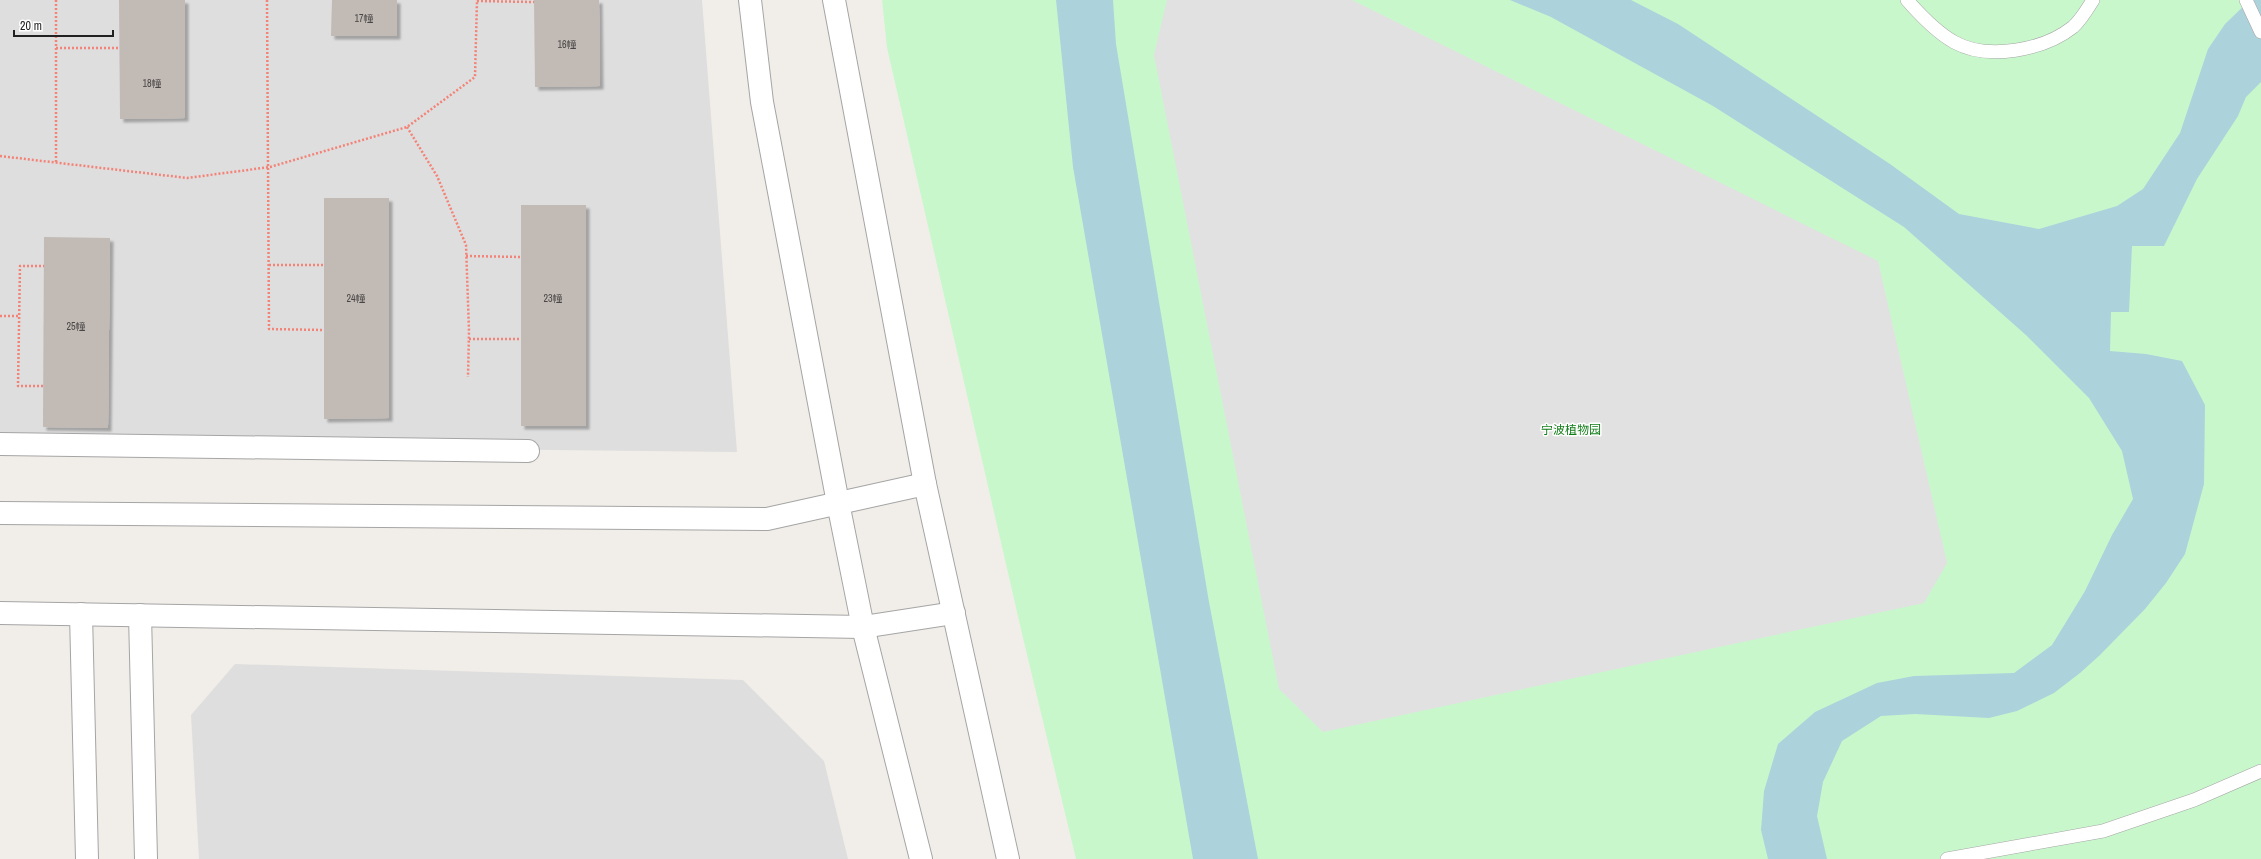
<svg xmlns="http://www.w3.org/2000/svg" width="2261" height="859" viewBox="0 0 2261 859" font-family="'Archivo Narrow','Noto Sans SC',sans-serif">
<defs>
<filter id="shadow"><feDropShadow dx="3.5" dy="3.5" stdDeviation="1" flood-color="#0004"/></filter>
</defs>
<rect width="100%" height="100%" fill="#f1eee9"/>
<g fill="#dfdede">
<path d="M0,0H702L737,452L0,444Z"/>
<path d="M235,664L743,680L824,761L848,859H199L191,715Z"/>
</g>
<path fill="#c9f7cc" d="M882,0H2261V859H1076L1023,638L887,48Z"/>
<path fill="#e1e1e1" d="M1167,0H1352L1878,261L1947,563L1924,603L1323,732L1279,689L1154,55Z"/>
<g fill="#acd2dc">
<path d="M1056,0H1113L1116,44L1209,602L1258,859H1193L1073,167Z"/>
<path d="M1510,0H1631L1678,24L1890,164L1959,214L2039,229L2117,206L2143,189L2180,133L2208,49L2225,24L2250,0H2261V82L2246,97L2238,116L2197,179L2164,246H2132L2129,312H2111L2110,351L2146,354L2182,361L2205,405L2204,484L2185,554L2166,583L2145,609L2100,655L2080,673L2054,693L2017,711L1989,718L1915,714L1881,716L1842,741L1823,782L1817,816L1827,859H1768L1761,830L1764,791L1778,744L1815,712L1877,683L1914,676L2014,673L2052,645L2085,591L2112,535L2133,499L2122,451L2089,398L2027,336L1904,227L1713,106L1551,17Z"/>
</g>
<g fill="#c2bab5" filter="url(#shadow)">
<path d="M119,0H185V118L120,119Z"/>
<path d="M332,0H397V36H331Z"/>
<path d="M534,0H599L600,86L535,87Z"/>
<path d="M324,198H389V418L324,419Z"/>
<rect x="521" y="205" width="65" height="221"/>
<path d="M44,237L110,238L108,428L43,427Z"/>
</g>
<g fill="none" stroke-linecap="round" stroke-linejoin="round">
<g stroke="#a5a5a5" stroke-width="14">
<g id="service">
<path d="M1907,0C1921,16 1936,32 1954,42C1988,61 2044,50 2073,27C2081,20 2088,8 2093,0"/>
<path d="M2246,0L2261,32"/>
<path d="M1947,859L2103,831L2194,800L2261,771"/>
</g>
</g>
<g stroke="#a5a5a5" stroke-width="24">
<g id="minor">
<path d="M0,444L528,451"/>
<path d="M81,614L87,859"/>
<path d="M140,615L146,859"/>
</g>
</g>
<g stroke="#a5a5a5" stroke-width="24">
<g id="tertiary">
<path d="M750,0L762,102L838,503L863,627L921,859"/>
<path d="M834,0L925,484L1008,859"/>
<path d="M0,513L767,519L925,484"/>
<path d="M0,613L863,627L954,613"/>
</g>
</g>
<g stroke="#f38277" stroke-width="2.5" stroke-dasharray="2 2" stroke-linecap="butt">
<path d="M56,0V164"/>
<path d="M267,0L269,329L324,330"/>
<path d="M477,1L534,2"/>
<path d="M56,48H119"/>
<path d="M407,127L437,176L466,245L469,331L468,377"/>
<path d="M0,156L187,178L270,167L407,127L475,77L477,0"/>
<path d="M466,256L521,257"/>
<path d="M269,265H324"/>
<path d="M0,316H20"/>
<path d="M469,339H521"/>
<path d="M43,386H18L20,266H44"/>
</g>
<use href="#service" stroke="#fff" stroke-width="13"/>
<use href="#minor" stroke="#fff" stroke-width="22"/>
<use href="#tertiary" stroke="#fff" stroke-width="22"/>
</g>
<g text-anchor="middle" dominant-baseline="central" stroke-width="3" stroke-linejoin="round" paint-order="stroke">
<g font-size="10" fill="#494746">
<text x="364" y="18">17幢</text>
<text x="567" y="44">16幢</text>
<text x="152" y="83">18幢</text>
<text x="356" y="298">24幢</text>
<text x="553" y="298">23幢</text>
<text x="76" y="326">25幢</text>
</g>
<g font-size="12" fill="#127d18" stroke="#fff">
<text x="1571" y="430">宁波植物园</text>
</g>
</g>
<path d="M14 30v6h99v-6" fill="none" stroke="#212121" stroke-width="2"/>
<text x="20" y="30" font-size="12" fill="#212121" stroke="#ffffff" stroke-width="3" paint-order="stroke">20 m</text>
</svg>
